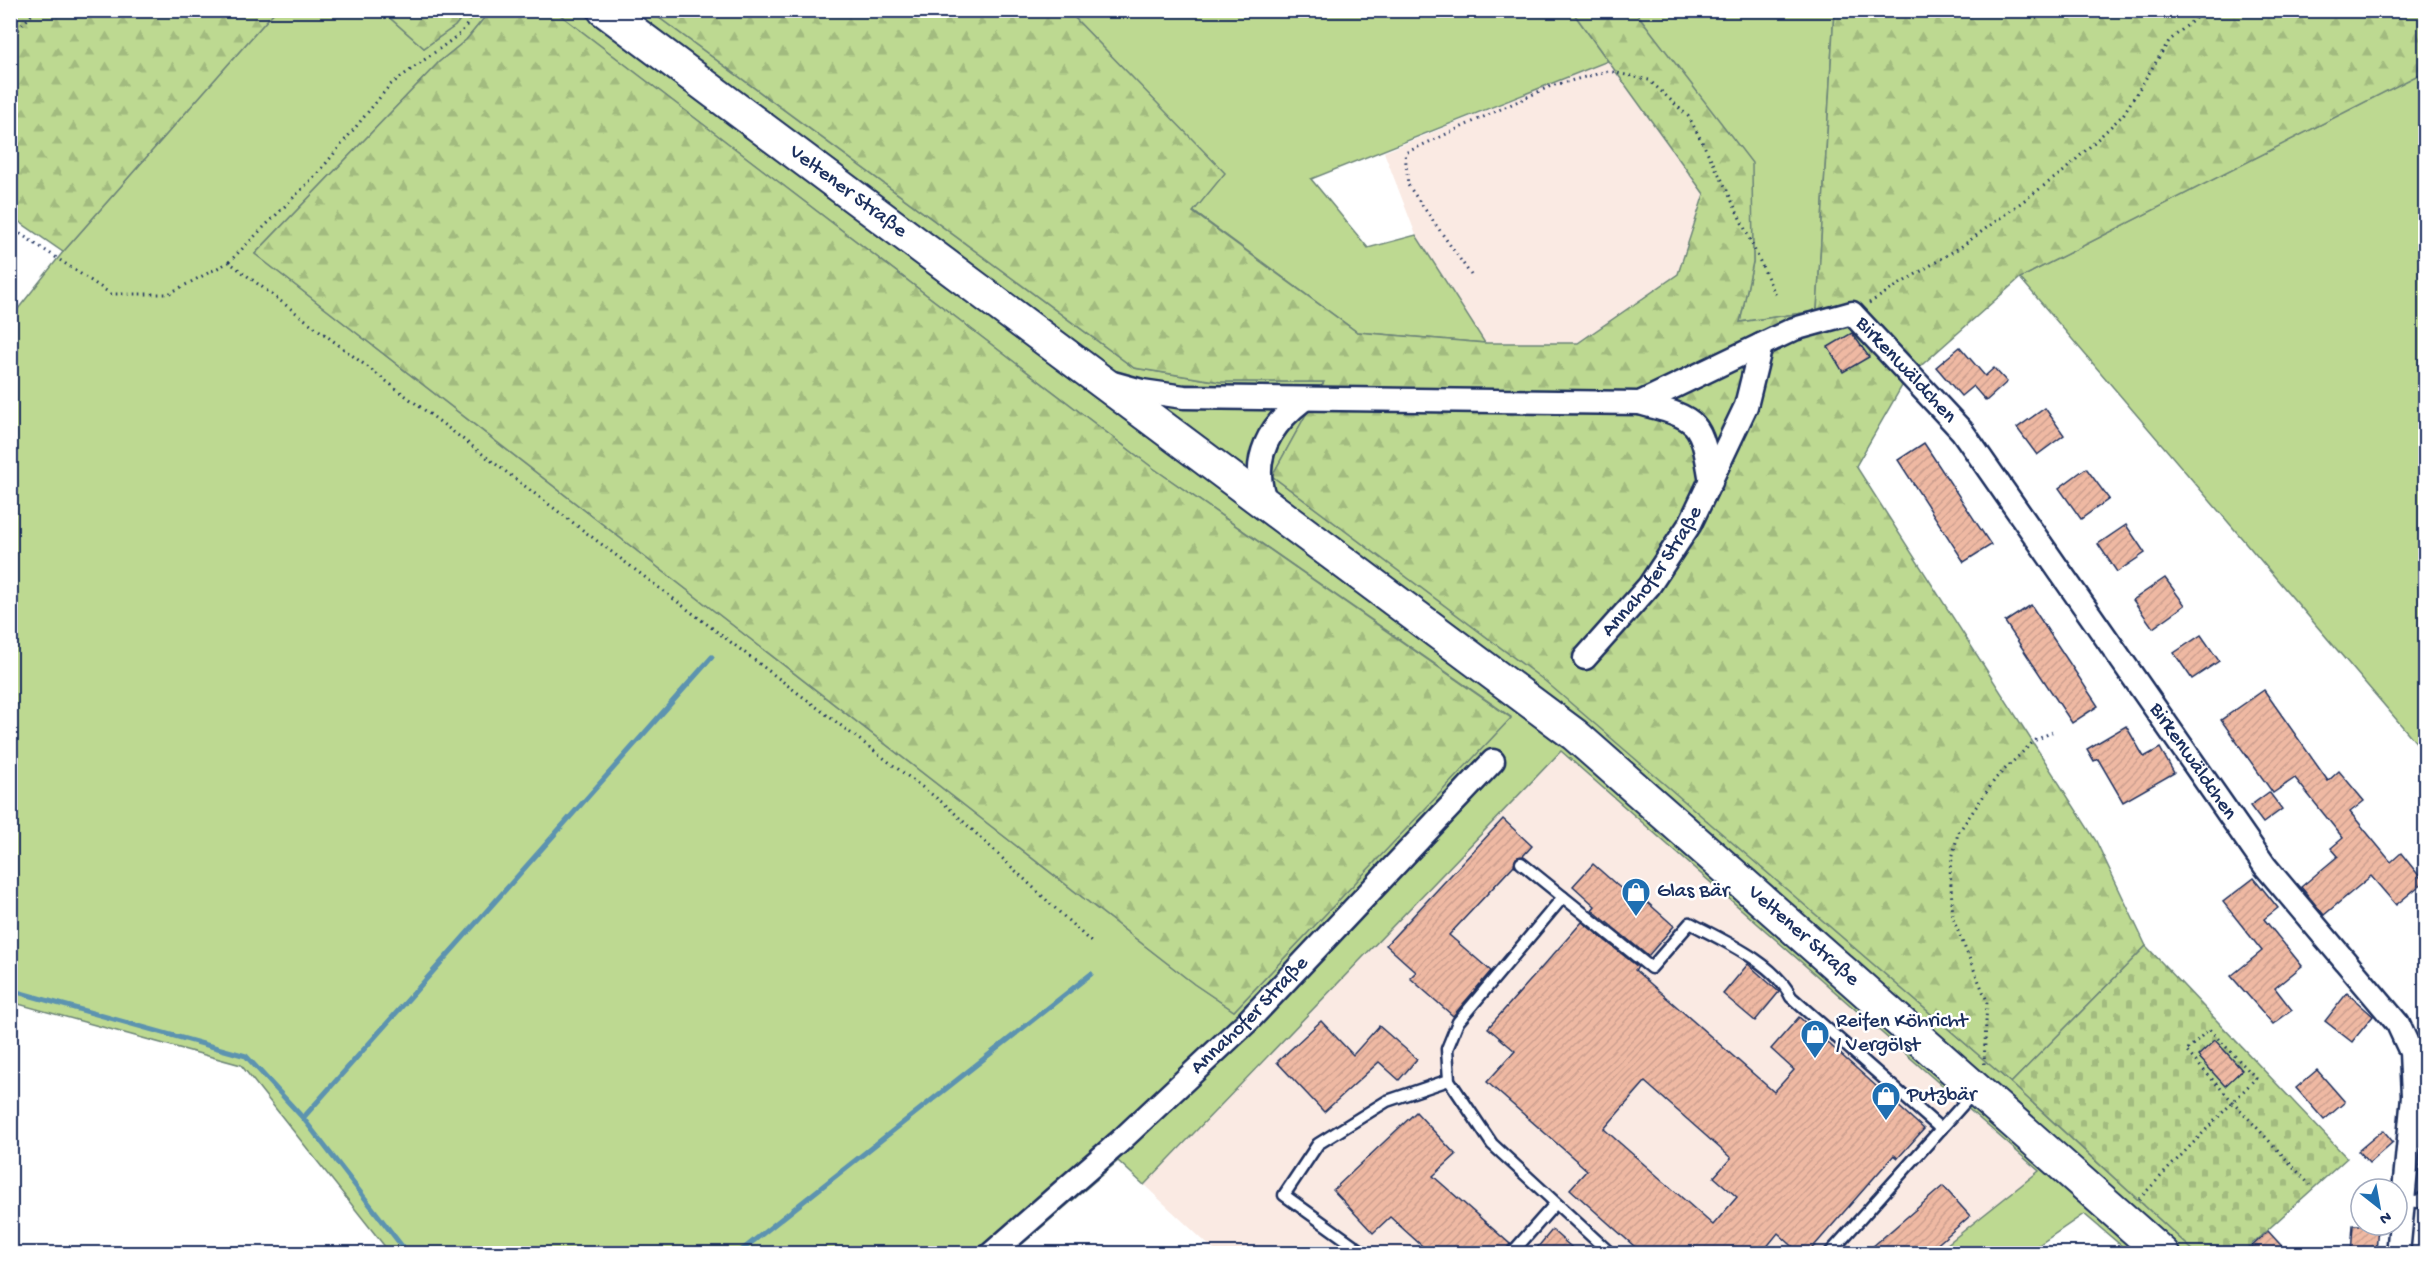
<svg xmlns="http://www.w3.org/2000/svg" width="2436" height="1264" viewBox="0 0 2436 1264" font-family="'Gochi Hand',sans-serif">
<defs>
<pattern id="forest-firs" width="22" height="20" patternUnits="userSpaceOnUse" patternTransform="scale(1.5)"><rect width="22" height="20" fill="#bdd991"/><path d="M5 1l3.5 6h-7zM16 11l3.5 6h-7z" fill="#a2bb7f"/></pattern>
<pattern id="cemetery-stones" width="16" height="16" patternUnits="userSpaceOnUse" patternTransform="scale(1.5)"><rect width="16" height="16" fill="#bdd991"/><path d="M2 7V4a2 2 0 0 1 4 0v3zM10 15v-3a2 2 0 0 1 4 0v3z" fill="#a2bb7f"/></pattern>
<pattern id="building-hatch" width="6" height="6" patternUnits="userSpaceOnUse" patternTransform="scale(1.5)"><rect width="6" height="6" fill="#efb9a3"/><path d="M-1 1l2-2M0 6l6-6M5 7l2-2" fill="none" stroke="#cc9f8f"/></pattern>
</defs>
<rect width="100%" height="100%" fill="#fff"/>
<filter id="ink" filterUnits="userSpaceOnUse"><feTurbulence type="fractalNoise" baseFrequency=".0167" numOctaves="2"/><feDisplacementMap in="SourceGraphic" scale="12" xChannelSelector="R" yChannelSelector="G"/><feConvolveMatrix kernelMatrix="1 2 1 2 8 2 1 2 1" color-interpolation-filters="sRGB"/></filter>
<g filter="url(#ink)">
<g fill="#faeae3">
<path d="M1608,61L1704,194L1678,274L1578,343H1485L1416,235L1384,152Z"/>
<path d="M1561,751L2039,1172L1936,1254L1217,1253L1144,1185Z"/>
</g>
<g fill="#bdd991" stroke="#6c8478" stroke-width="1.5">
<path d="M275,11H382L424,48L455,26L467,11H490L466,40L439,62L255,254L1194,984L1234,1011L1511,717L1153,468L555,11H650L1134,368L1221,382H1324L1272,476L1546,681L2011,1083L2196,1253H2130L2084,1214L2027,1253H1936L2039,1171L1561,751L1144,1185L1118,1161L1012,1253H390L241,1065L11,1002L10,319L63,252Z"/>
<path d="M1068,11H1572L1608,61L1311,179L1368,248L1416,235L1485,343L1357,332L1193,211L1224,173Z"/>
<path d="M1635,11H1834L1817,311L1740,322L1753,262L1751,163Z"/>
<path d="M2425,71V753L2020,278Z"/>
</g>
<g fill="url(#forest-firs)" stroke="#6c8478" stroke-width="1.5">
<path d="M10,11L11,10L275,11L63,252L11,216Z"/>
<path d="M382,11H467L455,26L424,48Z"/>
<path d="M490,11H555L1153,468L1511,718L1234,1011L1194,984L255,254L439,62L466,40Z"/>
<path d="M650,11H1068L1225,173L1193,212L1357,332L1485,343H1578L1678,274L1704,194L1572,11H1635L1752,163L1753,262L1740,322L1817,311L1834,11H2425L2426,71L2020,278L1906,379L1856,466L2096,841L2146,946L2011,1083L1545,681L1272,476L1324,382H1221L1134,368Z"/>
</g>
<path fill="url(#cemetery-stones)" stroke="#6c8478" stroke-width="1.5" d="M2146,946L2347,1158L2242,1253H2196L2011,1083Z"/>
<g fill="none" stroke-linecap="round" stroke-linejoin="round">
<g stroke="#5c93b0" stroke-width="5">
<path d="M10,990L246,1056L303,1118L408,1254"/>
<path d="M303,1118L712,657"/>
<path d="M737,1254L1091,974"/>
</g>
</g>
<g fill="url(#building-hatch)" stroke="#1b2f5e" stroke-width="1.5" fill-rule="evenodd">
<path d="M1852,333L1869,357L1843,372L1828,347Z"/>
<path d="M1960,347L1985,376L1994,368L2007,382L1986,401L1973,386L1961,396L1936,367Z"/>
<path d="M2045,408L2064,435L2037,455L2017,428Z"/>
<path d="M1924,443L1991,545L1964,562L1898,460Z"/>
<path d="M2086,468L2109,499L2081,519L2059,488Z"/>
<path d="M2126,525L2145,553L2117,572L2098,544Z"/>
<path d="M2165,578L2185,605L2153,628L2133,600Z"/>
<path d="M2031,605L2098,706L2072,723L2005,622Z"/>
<path d="M2201,635L2219,661L2192,679L2174,653Z"/>
<path d="M2264,690L2328,781L2339,771L2364,801L2350,812L2391,862L2401,853L2424,882L2396,905L2371,876L2324,915L2301,887L2338,856L2331,848L2343,838L2295,778L2273,793L2221,720Z"/>
<path d="M2126,726L2144,757L2160,748L2174,773L2123,802L2098,759L2094,761L2087,749Z"/>
<path d="M2269,792L2282,809L2263,823L2250,806Z"/>
<path d="M1503,819L1532,846L1523,856L1516,858L1514,865L1449,935L1491,971L1453,1016L1410,978L1416,972L1386,945Z"/>
<path d="M1593,864L1643,908L1648,903L1674,926L1648,956L1592,910L1595,906L1573,886Z"/>
<path d="M2254,878L2278,908L2264,919L2302,966L2275,988L2292,1010L2273,1024L2231,976L2262,951L2223,902Z"/>
<path d="M1582,922L1638,967L1635,970L1774,1092L1794,1070L1771,1049L1799,1017L1924,1129L1898,1158L1894,1155L1807,1254H1801L1778,1233L1761,1254H1643L1570,1189L1587,1170L1487,1082L1515,1051L1488,1028ZM1645,1082L1731,1158L1714,1177L1737,1197L1713,1225L1604,1129Z"/>
<path d="M1748,964L1779,992L1755,1021L1723,994Z"/>
<path d="M2347,993L2373,1016L2352,1042L2325,1021Z"/>
<path d="M1321,1021L1353,1055L1379,1026L1417,1059L1399,1080L1379,1062L1324,1112L1277,1062Z"/>
<path d="M2215,1040L2242,1070L2225,1086L2198,1056Z"/>
<path d="M2317,1070L2345,1102L2324,1120L2296,1088Z"/>
<path d="M1416,1112L1456,1155L1433,1176L1510,1244L1504,1254H1431L1390,1217L1373,1233L1333,1190Z"/>
<path d="M2383,1130L2393,1142L2369,1163L2358,1151Z"/>
<path d="M1943,1186L1970,1216L1926,1254H1864Z"/>
<path d="M2353,1225H2378L2376,1254H2351Z"/>
<path d="M1552,1230L1579,1254H1532Z"/>
<path d="M2268,1231L2289,1254H2244Z"/>
</g>
<g fill="none" stroke-linecap="round" stroke-linejoin="round">
<g stroke="#1b2f5e" stroke-width="15">
<g id="lane">
<path d="M1521,863L1651,968L1690,923C1722,940 1775,963 1791,997L1941,1129"/>
<path d="M1563,897L1458,1022L1447,1049L1449,1080L1492,1144L1611,1254"/>
<path d="M2403,1201L2418,1202L2426,1196"/>
<path d="M1366,1254L1284,1195L1318,1144L1387,1101L1449,1080"/>
<path d="M1511,1254L1555,1204"/>
<path d="M1829,1254L1975,1091"/>
</g>
</g>
<g stroke="#1b2f5e" stroke-width="27">
<g id="street">
<path id="s1" d="M1113,383L1142,391L1184,397L1640,403L1794,329L1852,313L1962,431L2265,866L2398,1024L2411,1052L2413,1096L2398,1254"/>
<path d="M1640,403C1700,419 1701,420 1711,482"/>
<path d="M1266,502C1249,460 1269,426 1303,400"/>
<path id="s2" d="M1585,658L1649,586L1690,524L1746,406L1761,345"/>
<path id="s3" d="M991,1254L1118,1143L1248,1021L1493,761"/>
</g>
</g>
<g stroke="#1b2f5e" stroke-width="36">
<g id="secondary">
<path id="s4" d="M604,10L1575,735L2163,1254"/>
</g>
</g>
<g stroke="#1b2f5e" stroke-width="3" stroke-dasharray="1.5 4.5" stroke-linecap="butt">
<path d="M10,38L36,10"/>
<path d="M10,227L111,294H168L229,262L947,806L1093,944"/>
<path d="M229,262L319,172L390,85L461,33L477,10"/>
<path d="M1471,275L1408,185L1405,153L1551,86L1608,71L1649,80L1689,117L1724,184L1777,298"/>
<path d="M1869,303L1962,246L2064,171L2123,115L2169,41L2205,10"/>
<path d="M1984,1064L1987,1001L1953,919L1950,868L1958,833L1996,778L2034,741L2052,732"/>
<path d="M2139,1199L2256,1078L2209,1029L2186,1051L2310,1185"/>
</g>
<use href="#lane" stroke="#fff" stroke-width="10"/>
<use href="#street" stroke="#fff" stroke-width="22"/>
<use href="#secondary" stroke="#fff" stroke-width="32"/>
</g>
</g>
<defs>
<g id="shop-pin" transform="scale(1.5)"><path d="M0 17L-7.5 6A9.5 9.5 0 1 1 7.5 6Z" fill="#1f6fb2" stroke="#fff"/><path d="M-5-2.5h2.3a2.7 3.5 0 0 1 5.4 0H5L5.5 6h-11ZM-1.5-2.5h3a1.5 2.3 0 0 0-3 0Z" fill="#fff"/></g>
</defs>
<g fill-rule="evenodd">
<use href="#shop-pin" x="1636" y="892"/>
<use href="#shop-pin" x="1815" y="1034"/>
<use href="#shop-pin" x="1886" y="1096"/>
</g>
<g text-anchor="middle" dominant-baseline="central" stroke-width="5" stroke-linejoin="round" paint-order="stroke">
<g font-size="21" fill="#1b2f5e" stroke="#fff">
<text stroke="none"><textPath href="#s4" startOffset="304">Veltener Straße</textPath></text>
<text stroke="none"><textPath href="#s1" startOffset="838">Birkenwäldchen</textPath></text>
<text stroke="none"><textPath href="#s2" startOffset="110">Annahofer Straße</textPath></text>
<text stroke="none"><textPath href="#s1" startOffset="1324">Birkenwäldchen</textPath></text>
<text stroke="none"><textPath href="#s4" startOffset="1516">Veltener Straße</textPath></text>
<text stroke="none"><textPath href="#s3" startOffset="352">Annahofer Straße</textPath></text>
</g>
<g font-size="21" fill="#1b2f5e" stroke="#fff" text-anchor="start">
<text x="1657" y="892">Glas Bär</text>
<text x="1836" y="1022">Reifen Köhricht<tspan x="1836" dy="24">/ Vergölst</tspan></text>
<text x="1907" y="1096">Putzbär</text>
</g>
</g>
<rect width="2436" height="1264" fill="none" stroke="#fff" stroke-width="36"/>
<rect x="18" y="18" width="2400" height="1228" fill="none" stroke="#1b2f5e" stroke-width="2" filter="url(#ink)"/>
<g transform="translate(2379 1207) rotate(149)"><circle r="28" fill="#ffffff" stroke="#a4acbf" stroke-width="1.5"/>
<path d="M0-4.5L10 22L0 15L-10 22Z" fill="#1f6fb2"/>
<text y="-9" font-size="16" font-weight="bold" text-anchor="middle" fill="#1b2f5e">N</text>
</g>
</svg>
